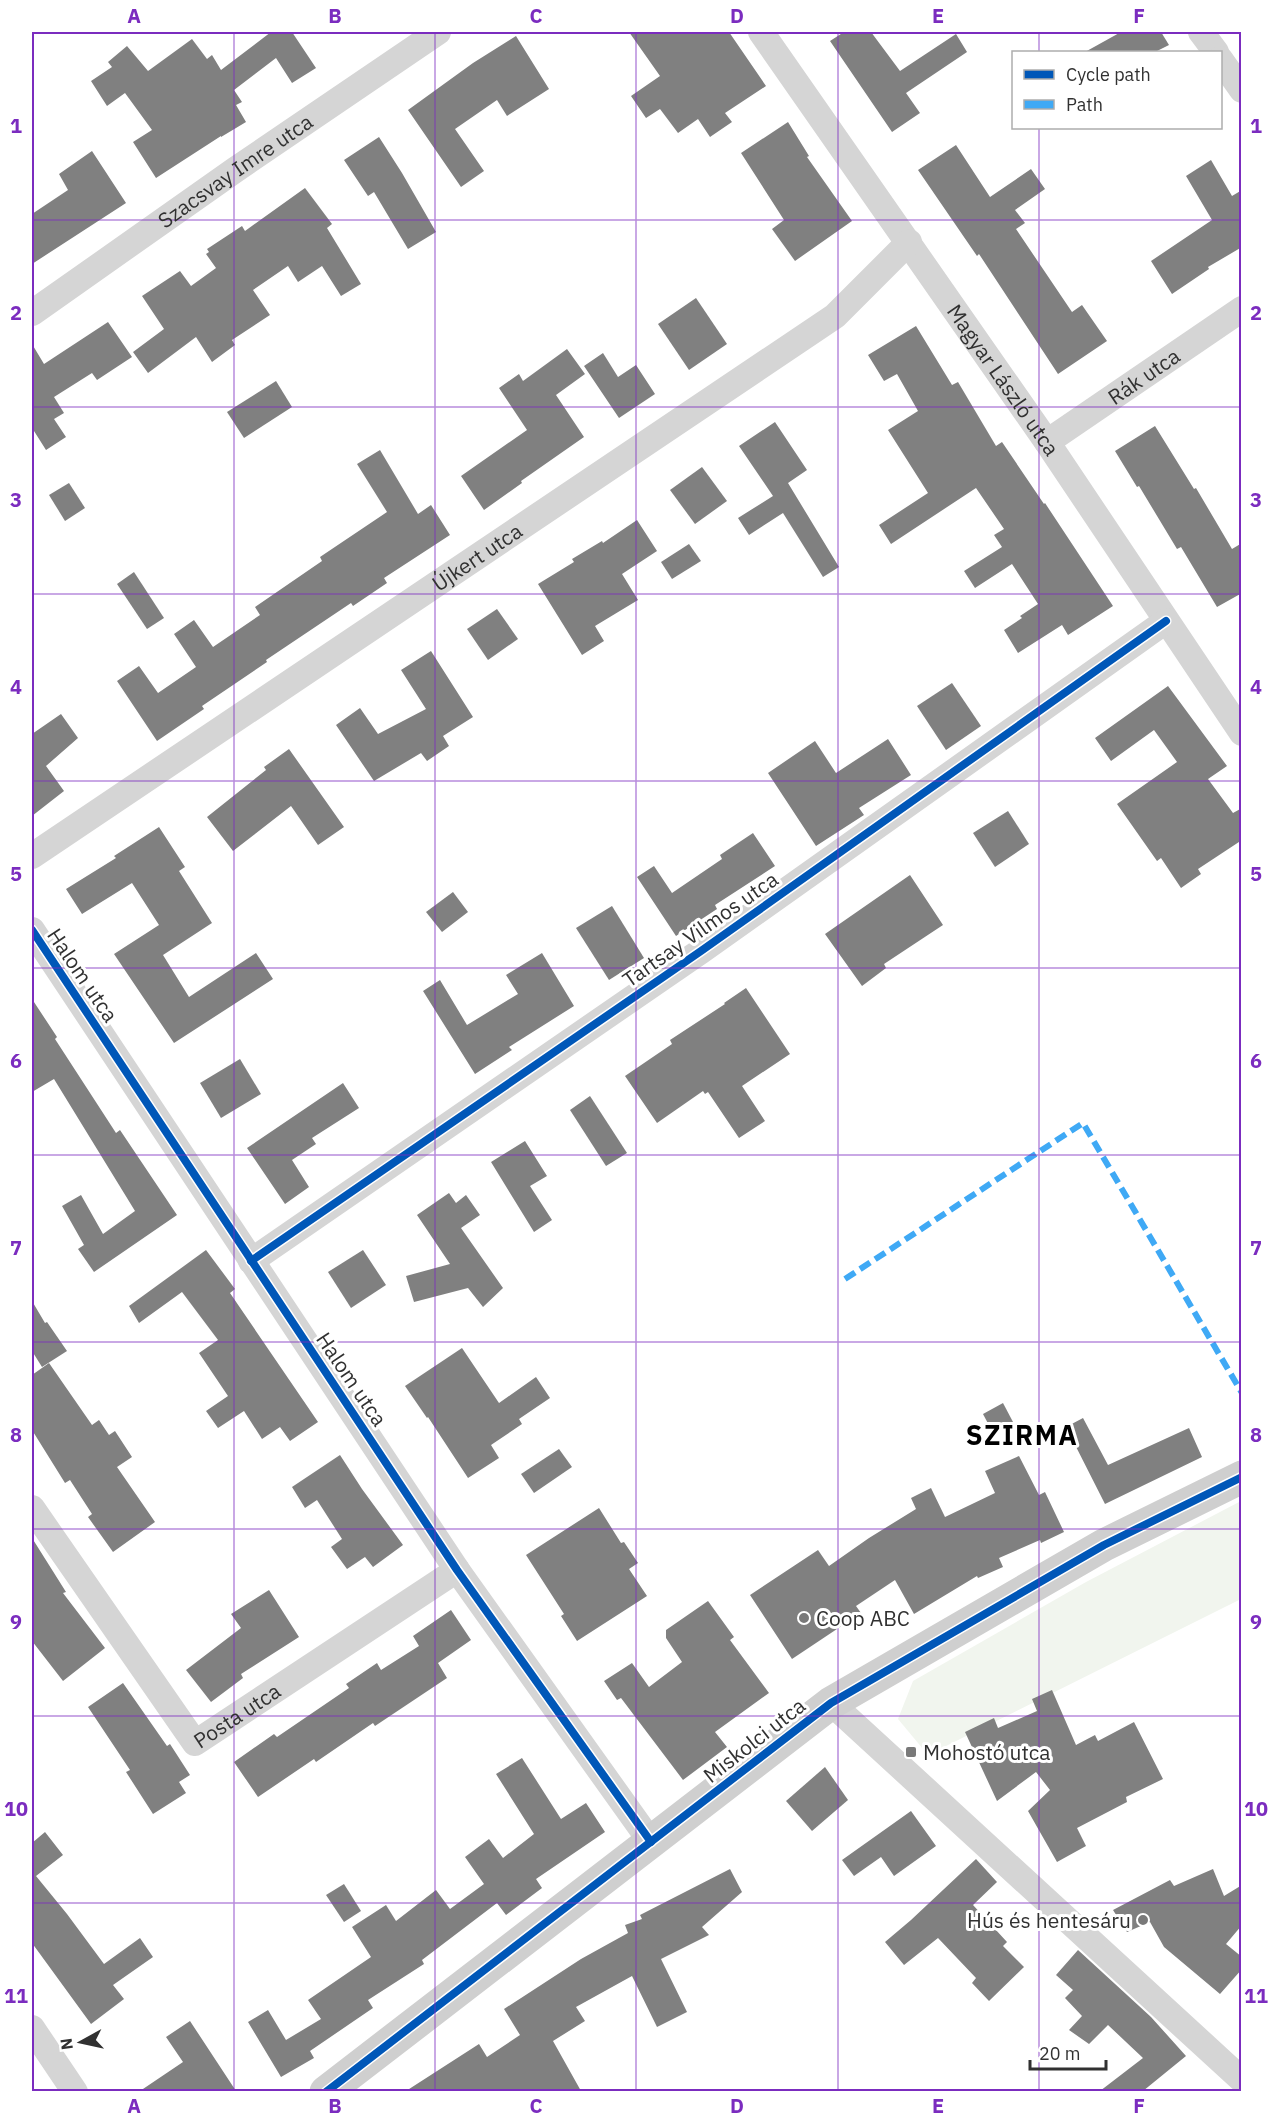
<svg xmlns="http://www.w3.org/2000/svg" width="1273" height="2123" viewBox="0 0 1273 2123" font-family="'IBM Plex Sans',sans-serif">
<rect width="100%" height="100%" fill="#fff"/>
<path fill="#f1f5ee" d="M1241,1501V1599L928,1755L898,1719L913,1681L1086,1582Z"/>
<g fill="#808080">
<path d="M271,32H292L316,68L292,83L276,58L234,90L242,102L236,105L246,122L221,137V136L156,178L133,142L152,130L125,93L107,106L91,81L112,67L108,62L127,46L148,71L192,39L207,59L212,55L221,70Z"/>
<path d="M629,32H729L766,86L725,113L732,122L710,137L698,119L678,133L660,109L646,118L631,96L660,76Z"/>
<path d="M844,32H871L900,71L956,34L967,52L906,93L920,113L892,132L830,41Z"/>
<path d="M1121,32H1161L1169,45L1155,52H1085Z"/>
<path d="M516,36L549,89L507,116L497,100L455,129L484,171L461,187L408,110L473,63Z"/>
<path d="M788,122L809,156L807,157L852,221L795,261L772,229L784,220L741,153Z"/>
<path d="M379,137L402,173L436,232L408,249L374,192L368,196L344,160Z"/>
<path d="M956,145L990,197L1031,169L1045,189L1015,210L1025,223L1016,229L1072,312L1082,305L1107,341L1058,374L979,254L977,256L918,170Z"/>
<path d="M92,151L126,203L32,264V214L68,190L59,174Z"/>
<path d="M1211,160L1232,196L1242,190V247L1208,267L1209,269L1172,294L1151,261L1212,220L1186,176Z"/>
<path d="M305,188L332,224L327,228L361,284L341,296L322,266L298,282L288,266L253,290L270,315L232,340L235,345L212,362L196,337L148,373L133,352L164,329L142,296L180,271L191,286L216,268L206,254L209,252L207,249L242,226L245,231Z"/>
<path d="M696,298L727,344L689,370L658,324Z"/>
<path d="M108,322L132,357L97,380L92,373L54,397L64,413L54,419L66,437L46,450L34,431L32,432V344L44,364Z"/>
<path d="M916,326L952,385L958,382L996,446L1002,442L1044,504L1045,503L1113,606L1068,635L1062,625L1018,653L1004,630L1022,618L1020,616L1038,604L1012,564L975,588L964,571L1002,547L994,535L1004,529L976,488L891,544L879,525L928,493L888,430L918,411L897,374L884,381L868,355Z"/>
<path d="M567,349L585,374L556,395L584,437L521,481L522,483L484,510L461,476L527,430L499,388L519,374L523,381Z"/>
<path d="M603,353L618,377L636,365L655,394L619,418L584,366Z"/>
<path d="M276,381L292,407L244,438L227,412Z"/>
<path d="M775,422L807,470L788,483L839,567L823,577L783,513L749,535L738,518L773,496L739,446Z"/>
<path d="M1155,426L1194,489L1196,488L1232,549L1242,543V593L1217,607L1181,547L1177,549L1139,486L1137,487L1115,451Z"/>
<path d="M380,450L418,514L431,505L450,535L384,578L387,583L353,606L351,603L266,660L267,662L202,706L204,709L157,741L117,681L139,666L158,693L196,667L174,634L194,620L213,647L260,615L255,607L322,561L320,557L387,512L357,464Z"/>
<path d="M702,467L727,501L695,524L670,490Z"/>
<path d="M69,483L85,508L65,521L49,495Z"/>
<path d="M637,520L657,551L622,574L638,600L595,626L604,641L582,655L538,584L574,562L572,559L602,541L603,543Z"/>
<path d="M689,544L701,561L672,579L661,562Z"/>
<path d="M134,572L164,618L147,629L117,584Z"/>
<path d="M497,609L518,639L488,660L467,629Z"/>
<path d="M431,651L473,717L443,736L449,746L427,761L421,753L374,781L336,725L360,708L378,734L426,709L401,670Z"/>
<path d="M952,683L981,726L946,750L917,706Z"/>
<path d="M1168,686L1227,766L1208,779L1233,813L1242,808V840L1198,869L1201,874L1181,888L1161,858L1157,861L1117,804L1177,762L1154,730L1111,761L1095,738Z"/>
<path d="M61,714L78,738L46,766L64,791L32,816V734Z"/>
<path d="M888,739L911,775L859,808L864,815L816,846L768,773L815,741L836,773Z"/>
<path d="M289,749L344,827L318,845L291,806L233,851L207,817L266,770L264,767Z"/>
<path d="M1008,811L1029,844L995,867L973,833Z"/>
<path d="M159,827L185,867L179,871L212,923L163,955L189,997L256,953L273,979L174,1043L114,954L159,925L132,883L82,914L66,889L116,858L114,856Z"/>
<path d="M753,833L775,866L715,905L717,909L676,936L637,877L654,866L672,893L722,859L720,855Z"/>
<path d="M910,875L943,925L884,964L886,968L862,986L825,934Z"/>
<path d="M453,892L468,912L442,932L426,912Z"/>
<path d="M612,906L644,958L609,980L576,928Z"/>
<path d="M542,953L574,1006L509,1047L512,1050L475,1074L423,991L440,980L467,1025L518,994L506,975Z"/>
<path d="M746,988L790,1054L742,1086L765,1121L739,1138L708,1092L705,1094L703,1091L657,1123L625,1076L672,1044L670,1040L725,1004L724,1003Z"/>
<path d="M32,999L57,1037L55,1039L116,1133L120,1130L177,1215L94,1272L78,1249L84,1245L62,1206L81,1195L103,1234L135,1211L54,1079L32,1092Z"/>
<path d="M240,1059L261,1094L221,1118L200,1083Z"/>
<path d="M343,1083L359,1108L312,1138L316,1144L292,1160L309,1187L285,1204L247,1148Z"/>
<path d="M590,1096L627,1153L606,1166L570,1110Z"/>
<path d="M525,1141L547,1176L530,1186L552,1220L534,1232L491,1162Z"/>
<path d="M449,1193L456,1203L466,1195L480,1215L461,1228L503,1288L483,1307L468,1288L414,1302L406,1276L450,1264L417,1215Z"/>
<path d="M206,1250L235,1289L230,1293L318,1422L290,1441L280,1427L262,1439L244,1411L218,1428L206,1411L228,1396L199,1353L218,1340L182,1292L139,1323L129,1306Z"/>
<path d="M363,1250L386,1285L351,1308L328,1272Z"/>
<path d="M32,1301L45,1323L47,1322L67,1351L42,1367L32,1351Z"/>
<path d="M462,1348L499,1403L536,1377L550,1398L519,1419L522,1424L491,1445L499,1458L468,1478L428,1417L427,1418L405,1386Z"/>
<path d="M49,1363L92,1425L99,1420L109,1435L115,1431L132,1457L117,1467L155,1522L113,1552L88,1517L92,1514L70,1480L65,1483L32,1430V1375Z"/>
<path d="M1003,1403L1013,1422L993,1433L983,1414Z"/>
<path d="M1083,1418L1108,1465L1189,1428L1202,1457L1105,1504L1066,1427Z"/>
<path d="M559,1449L572,1467L534,1493L521,1474Z"/>
<path d="M340,1455L362,1489L403,1545L373,1567L365,1557L347,1569L331,1547L342,1539L317,1500L305,1508L292,1487Z"/>
<path d="M1019,1456L1039,1495L1045,1492L1064,1532L1041,1543L1040,1540L999,1558L1003,1567L978,1578L977,1576L914,1614L895,1580L856,1606L861,1613L792,1659L750,1595L818,1550L829,1566L869,1538L916,1509L911,1498L931,1488L945,1517L995,1493L985,1471Z"/>
<path d="M599,1508L621,1543L624,1542L638,1563L629,1569L647,1596L577,1641L561,1616L564,1614L526,1555Z"/>
<path d="M32,1538L66,1592L63,1593L105,1648L63,1681L32,1641Z"/>
<path d="M269,1590L299,1637L241,1674L243,1678L211,1702L186,1670L241,1628L231,1614Z"/>
<path d="M708,1601L734,1637L730,1640L769,1693L715,1732L727,1747L683,1780L621,1698L617,1700L604,1681L632,1663L649,1687L682,1662L666,1638V1630Z"/>
<path d="M451,1610L471,1640L438,1663L447,1678L375,1726L373,1723L316,1762L314,1759L258,1797L234,1762L274,1734L277,1737L349,1688L346,1684L377,1663L381,1670L419,1646L413,1636Z"/>
<path d="M123,1683L167,1746L170,1744L190,1775L179,1782L186,1793L153,1814L126,1772L130,1770L88,1707Z"/>
<path d="M1052,1690L1076,1745L1095,1735L1098,1741L1134,1722L1163,1779L1126,1797L1127,1802L1077,1828L1086,1846L1057,1862L1028,1811L1050,1790L1036,1772L997,1801L965,1732L994,1718L998,1728L1037,1711L1032,1699Z"/>
<path d="M522,1758L561,1819L586,1803L605,1832L536,1879L542,1888L506,1915L497,1903L422,1960L424,1964L368,2000L373,2008L310,2051L314,2058L281,2077L248,2022L268,2010L286,2040L321,2019L308,2000L371,1957L352,1927L386,1905L396,1921L436,1890L450,1909L484,1884L465,1857L489,1839L503,1858L534,1834L496,1774Z"/>
<path d="M825,1767L848,1800L812,1831L786,1801Z"/>
<path d="M911,1811L936,1846L894,1876L881,1857L854,1876L842,1860Z"/>
<path d="M45,1832L63,1855L36,1876L67,1914L104,1964L140,1938L153,1957L113,1985L124,1999L91,2024L32,1943V1843Z"/>
<path d="M976,1859L997,1882L973,1905L1007,1942L1003,1946L1024,1967L989,2001L972,1983L976,1978L938,1938L904,1965L885,1942L911,1920Z"/>
<path d="M730,1869L742,1892L702,1927L709,1935L661,1959L687,2012L657,2027L632,1976L576,2007L585,2021L553,2041L581,2091H406L479,2044L487,2057L520,2035L504,2009L581,1959L628,1933L625,1925L642,1919L640,1915Z"/>
<path d="M1213,1869L1224,1896L1242,1885V1925L1226,1944L1242,1957V1969L1220,1994L1164,1947L1150,1922L1127,1932L1113,1910L1170,1880L1174,1886Z"/>
<path d="M344,1884L361,1911L344,1922L326,1895Z"/>
<path d="M1078,1950L1151,2017L1186,2056L1143,2091H1100L1143,2058L1108,2025L1089,2044L1069,2030L1082,2016L1065,1998L1073,1990L1056,1975Z"/>
<path d="M190,2021L236,2091H140L183,2062L166,2037Z"/>
</g>
<g fill="none" stroke-linecap="round" stroke-linejoin="round">
<g stroke="#d5d5d5" stroke-width="26">
<path id="s1" d="M761,32L1047,442L1242,733"/>
<path d="M1201,32L1216,52"/>
<path d="M1220,59L1242,90"/>
<path id="s2" d="M32,313L235,170L438,32"/>
<path id="s3" d="M1047,442L1242,309"/>
<path id="s4" d="M32,856L835,316L909,242"/>
<path d="M32,930L457,1570L651,1842"/>
<path d="M251,1261L701,951L1166,621"/>
<path id="s5" d="M32,1508L195,1743L457,1570"/>
<path d="M831,1703L1242,2080"/>
<path d="M32,2028L75,2092"/>
</g>
<path stroke="#cfcfcf" stroke-width="33" d="M326,2092L831,1703L1104,1545L1242,1477"/>
<path stroke="#3fa9f5" stroke-width="6" stroke-dasharray="12 6" stroke-linecap="butt" d="M845,1279L1083,1123L1242,1393"/>
<g stroke="#fff" stroke-width="11">
<g id="cycleway">
<path d="M32,930L457,1570L651,1842"/>
<path d="M251,1261L701,951L1166,621"/>
<path d="M326,2092L831,1703L1104,1545L1242,1477"/>
</g>
</g>
<use href="#cycleway" stroke="#0057b8" stroke-width="8"/>
</g>
<path fill="none" stroke="#7b2cbf" stroke-width="1.5" stroke-opacity="0.55" d="M234,32V2092M435,32V2092M636,32V2092M838,32V2092M1039,32V52M1039,128V2092M32,220H1242M32,407H1242M32,594H1242M32,781H1242M32,968H1242M32,1155H1242M32,1342H1242M32,1529H1242M32,1716H1242M32,1903H1242"/>
<g fill="#797979" stroke="#fff" stroke-width="2">
<circle cx="804" cy="1618" r="6"/>
<rect x="905" y="1746" width="12" height="12" rx="3"/>
<circle cx="1143" cy="1920" r="6"/>
</g>
<g text-anchor="middle" dominant-baseline="central" stroke-width="6" stroke-linejoin="round" paint-order="stroke">
<g font-size="21" fill="#313131" stroke="#fff">
<text stroke="none"><textPath href="#s2" startOffset="248">Szacsvay Imre utca</textPath></text>
<text stroke="none"><textPath href="#s3" startOffset="117">Rák utca</textPath></text>
<text stroke="none"><textPath href="#s1" startOffset="424">Magyar László utca</textPath></text>
<text stroke="none"><textPath href="#s4" startOffset="536">Újkert utca</textPath></text>
<text transform="translate(700 929) rotate(-35)">Tartsay Vilmos utca</text>
<text transform="translate(83 975) rotate(56)">Halom utca</text>
<text transform="translate(352 1379) rotate(56)">Halom utca</text>
<text stroke="none"><textPath href="#s5" startOffset="336">Posta utca</textPath></text>
<text transform="translate(754 1740) rotate(-38)">Miskolci utca</text>
</g>
<g font-size="21" fill="#313131" stroke="#fff" text-anchor="start">
<text x="816" y="1618">Coop ABC</text>
<text x="923" y="1752">Mohostó utca</text>
<text x="1131" y="1920" text-anchor="end">Hús és hentesáru</text>
</g>
<g font-size="27" font-weight="bold" letter-spacing="1.5" fill="#000" stroke="#fff">
<text x="1022" y="1434">SZIRMA</text>
</g>
</g>
<rect width="1273" height="2123" fill="none" stroke="#ffffff" stroke-width="66"/>
<rect x="1012" y="51" width="210" height="78" fill="#ffffff" stroke="#adadad" stroke-width="1.5"/>
<rect x="1024" y="70" width="30" height="9" fill="#0057b8" stroke="#adadad" stroke-width="1.5"/>
<text x="1066" y="81" font-size="18" fill="#313131">Cycle path</text>
<rect x="1024" y="100" width="30" height="9" fill="#3fa9f5" stroke="#adadad" stroke-width="1.5"/>
<text x="1066" y="111" font-size="18" fill="#313131">Path</text>
<g transform="translate(81 2042) rotate(262)" stroke="#ffffff" stroke-width="4.5" paint-order="stroke">
<path d="M0-4.5L10 22L0 15L-10 22Z" fill="#313131"/>
<text y="-9" font-size="16" font-weight="bold" text-anchor="middle" fill="#313131">N</text>
</g>
<path d="M1030 2060v9h76v-9" fill="none" stroke="#313131" stroke-width="3"/>
<text x="1039" y="2060" font-size="18" fill="#313131" stroke="#ffffff" stroke-width="4.5" paint-order="stroke">20 m</text>
<rect x="33" y="33" width="1207" height="2057" fill="none" stroke="#7b2cbf" stroke-width="2"/>
<g font-size="20" text-anchor="middle" font-weight="bold" fill="#7b2cbf">
<text x="134" y="23">A</text>
<text x="335" y="23">B</text>
<text x="536" y="23">C</text>
<text x="737" y="23">D</text>
<text x="938" y="23">E</text>
<text x="1139" y="23">F</text>
<text x="16" y="133">1</text>
<text x="1256" y="133">1</text>
<text x="16" y="320">2</text>
<text x="1256" y="320">2</text>
<text x="16" y="507">3</text>
<text x="1256" y="507">3</text>
<text x="16" y="694">4</text>
<text x="1256" y="694">4</text>
<text x="16" y="881">5</text>
<text x="1256" y="881">5</text>
<text x="16" y="1068">6</text>
<text x="1256" y="1068">6</text>
<text x="16" y="1255">7</text>
<text x="1256" y="1255">7</text>
<text x="16" y="1442">8</text>
<text x="1256" y="1442">8</text>
<text x="16" y="1629">9</text>
<text x="1256" y="1629">9</text>
<text x="16" y="1816">10</text>
<text x="1256" y="1816">10</text>
<text x="16" y="2003">11</text>
<text x="1256" y="2003">11</text>
<text x="134" y="2113">A</text>
<text x="335" y="2113">B</text>
<text x="536" y="2113">C</text>
<text x="737" y="2113">D</text>
<text x="938" y="2113">E</text>
<text x="1139" y="2113">F</text>
</g>
</svg>
